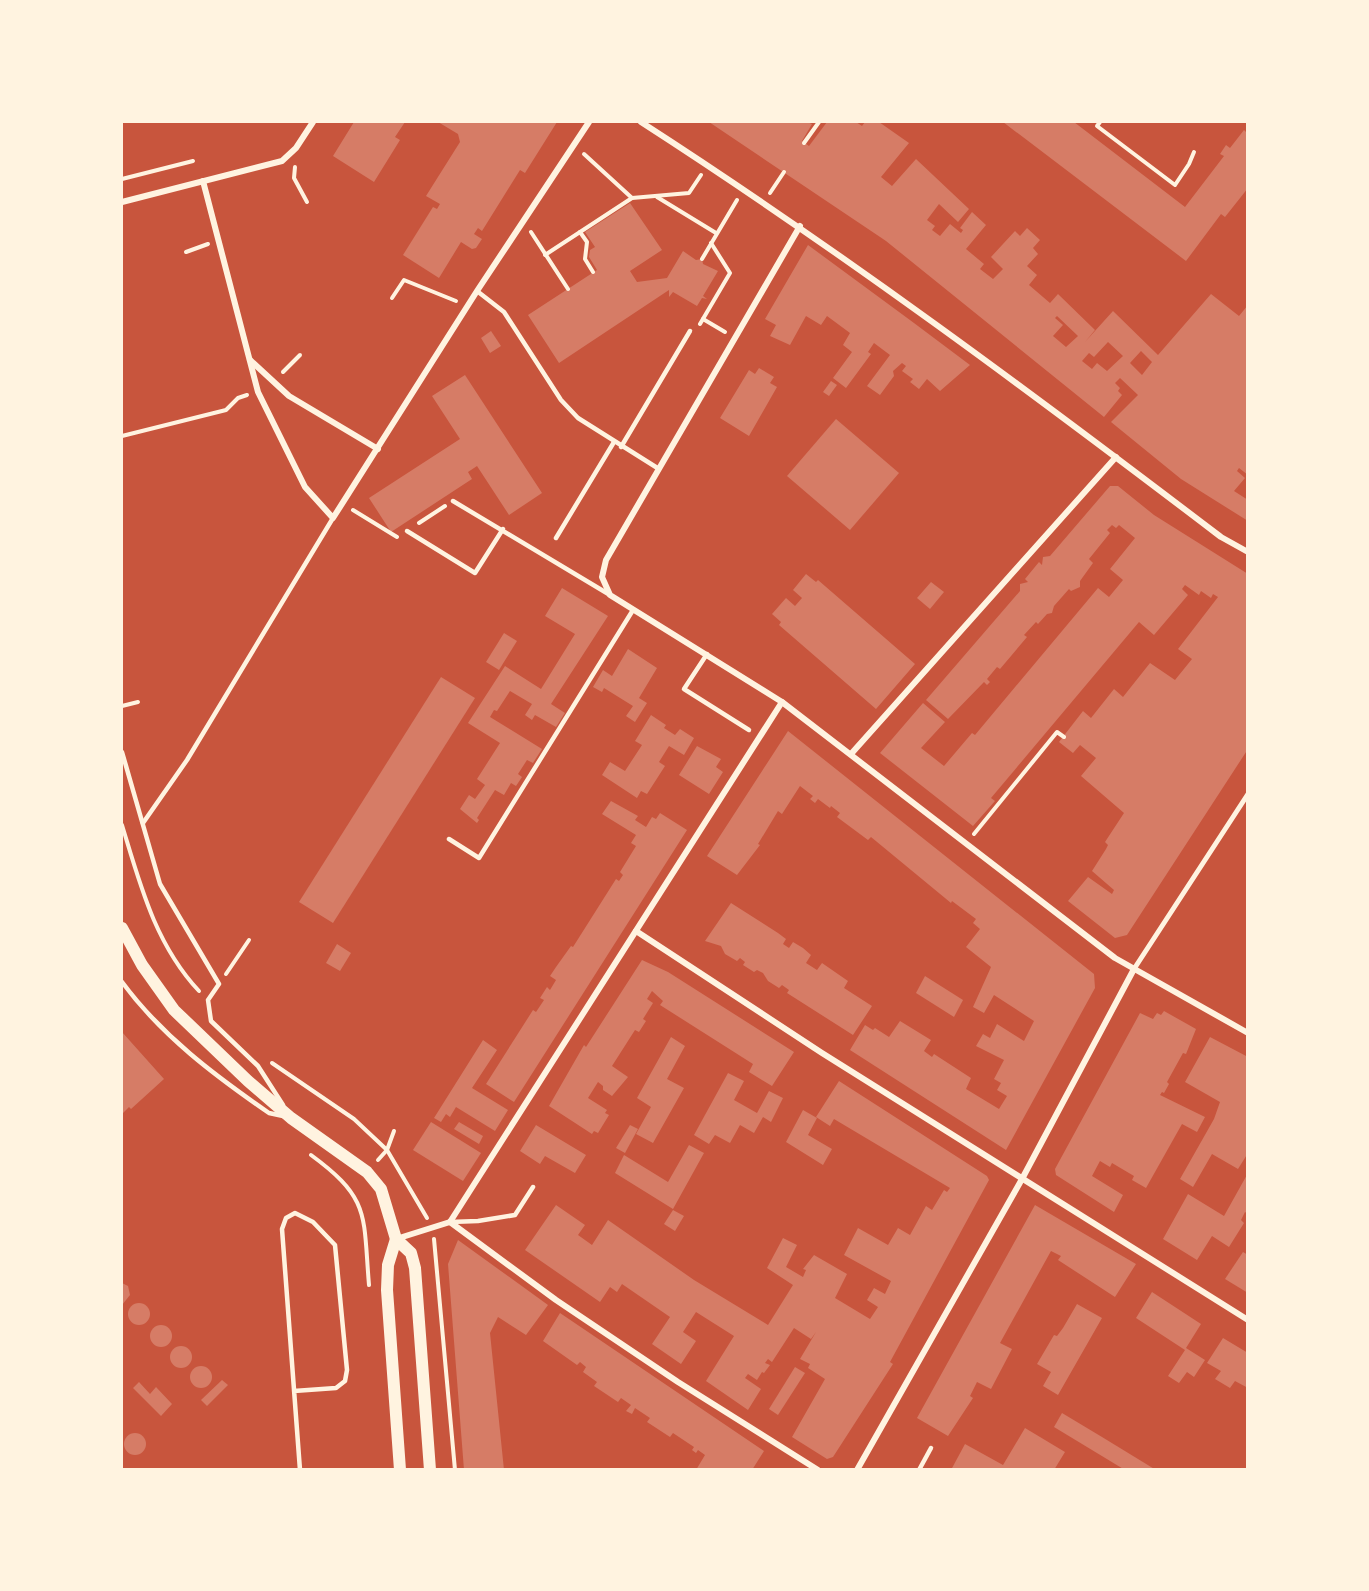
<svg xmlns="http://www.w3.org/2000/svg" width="1369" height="1591" viewBox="0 0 1369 1591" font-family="'Sofia Sans Condensed',sans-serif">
<rect width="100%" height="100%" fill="#c8553d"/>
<g fill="#d67c66" fill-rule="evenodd">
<path d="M354,122H405L395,137L400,140L374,182L333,156Z"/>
<path d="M438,122H557L525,173L520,170L482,231L478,228L474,234L482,239L476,248L472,249L461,242L439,278L403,255L433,207L437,209L440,204L426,196L460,142L458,134Z"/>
<path d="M709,122H807L812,124L802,141L809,146L827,122H856L862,126L865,122H879L909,143L881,177L892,186L916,159L969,209L958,222L939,204L927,220L935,226L932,230L940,236L950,224L961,233L963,230L960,228L972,212L986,225L966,249L984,264L980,269L993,279L1003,269L991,257L1015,231L1020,236L1027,228L1040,240L1033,248L1038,254L1027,266L1037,275L1029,285L1050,303L1058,294L1095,330L1085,342L1113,311L1158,355L1211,294L1239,316L1248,305V475L1239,468L1237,471L1245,478L1234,491L1248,500V521L1181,479L1111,422L1138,395L1120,378L1115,383L1120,388L1118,391L1122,395L1104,417L886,241ZM1057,316L1078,336L1066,347L1053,336L1063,325L1055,318ZM1108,342L1123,356L1107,371L1097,363L1092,369L1082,361L1089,353L1094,357ZM1141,351L1152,362L1142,375L1130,363Z"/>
<path d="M1003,122H1074L1185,207L1224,156L1220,154L1226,145L1230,148L1244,130L1248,134V188L1225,217L1221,214L1186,261Z"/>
<path d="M630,203L662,250L630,271L637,282L667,278L683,251L696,260L702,259L703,264L718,271L703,296L707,299L702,298L697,306L673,292L669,297V290L559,363L528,315L597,270L589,257L590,250L595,247L585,232Z"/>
<path d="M808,245L914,323L970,365L940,391L927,379L919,389L910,382L913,379L902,371L906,366L902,363L893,371L894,376L880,395L867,386L890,355L874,343L868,352L871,354L846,388L833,378L852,352L843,345L850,333L827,316L821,325L806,316L790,345L770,336L776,325L765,319Z"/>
<path d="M491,331L501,346L490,353L481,338Z"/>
<path d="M759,368L774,377L770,383L777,387L749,436L720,418L749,370L755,374Z"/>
<path d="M465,375L542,493L509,515L477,466L468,472L472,479L391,532L369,498L460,439L432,396Z"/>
<path d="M831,381L837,385L829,396L823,392Z"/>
<path d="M836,419L899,473L850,530L787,476Z"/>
<path d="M1110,486H1118L1154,515L1248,574V749L1127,935L1115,938L1068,901L1088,877L1112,894L1114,890L1092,871L1106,849L1108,845L1105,842L1124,813L1081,776L1096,758L1080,745L1073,753L1059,742L1083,711L1091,718L1114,689L1123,697L1150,663L1175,680L1192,659L1178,649L1218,597L1213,594L1211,598L1201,591L1199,595L1185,585L1182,589L1188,595L1154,635L1139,622L991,798L995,801L973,826L880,753L923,703L945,722L921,748L944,766L972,733L975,735L1098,588L1109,597L1123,580L1110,569L1135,538L1119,525L1116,528L1112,525L1107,530L1110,533L1089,559L1093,563L1080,581V587L1071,591L1069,589L1054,606L1052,613L1047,614L1038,624L1036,622L1024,635L1027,637L1000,669L997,667L987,679L990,682L987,685L984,682L948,719L926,700L1020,591V584L1028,582L1025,579L1039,562L1042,565L1043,557L1050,556Z"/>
<path d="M806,574L816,582L818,580L915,664L876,709L779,625L781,622L772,614L786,598L795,606L802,598L793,590Z"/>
<path d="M931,582L944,592L930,609L917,598Z"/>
<path d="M562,588L608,616L551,704L565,713L556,727L535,715L532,720L525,715L532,704L510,691L497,711L494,710L490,717L542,749L533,763L527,760L518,774L522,777L516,786L511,783L504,795L495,790L477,818L479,820L477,823L460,809L469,795L475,799L485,785L477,779L500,743L468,723L505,666L541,689L575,634L545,616Z"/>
<path d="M504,633L517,641L499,670L486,662Z"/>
<path d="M628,649L657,668L639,698L647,703L635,722L626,716L633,706L604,688L602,692L593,687L603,670L612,676Z"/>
<path d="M441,677L475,698L333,923L299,902Z"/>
<path d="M651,715L666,725L664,728L675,735L680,729L694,738L684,755L669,746L659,762L665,766L647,794L641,791L637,798L602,775L610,762L625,771L642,745L635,741Z"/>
<path d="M788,731L1094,974L1095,988L1006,1150L850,1050L865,1025L873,1030L875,1028L889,1037L900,1021L931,1040L924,1051L932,1057L934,1054L971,1078L966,1089L999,1109L1007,1096L997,1090L1001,1083L994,1079L1004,1060L976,1046L983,1034L990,1038L997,1024L1024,1041L1034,1021L994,995L984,1013L973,1007L991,967L966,947L980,929L973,923L976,919L952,901L951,903L871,837L868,840L837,817L840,813L831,806L830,808L818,799L815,803L810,799L813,796L800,786L782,814L778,811L758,844L760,845L737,875L707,856Z"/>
<path d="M697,746L721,759L716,767L723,772L709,794L679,775Z"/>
<path d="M611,801L638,816L635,820L646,827L652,817L656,819L660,813L687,830L514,1102L486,1084L533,1010L536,1012L544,1000L540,998L547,987L550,990L556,980L550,976L556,967L571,946L573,947L616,879L619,881L623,875L620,872L636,846L631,843L636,835L602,814Z"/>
<path d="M731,903L778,933L786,939L783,944L789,948L793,942L803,948L811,955L806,963L817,970L822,963L848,981L844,988L872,1006L853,1035L787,993L789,990L782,985L779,988L768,981L763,973L757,970L754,972L743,965L745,962L740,958L737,961L725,954L721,946L705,941Z"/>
<path d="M337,944L351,953L340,971L326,963Z"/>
<path d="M642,960L668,972L794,1052L772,1086L749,1072L753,1064L660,1005L663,1001L652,991L647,999L653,1003L643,1019L646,1021L639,1032L635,1030L612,1066L628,1077L612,1096L603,1090V1086L598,1082L588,1098L607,1110L605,1113L609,1115L598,1133L594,1131L592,1134L549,1106L584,1045L586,1047Z"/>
<path d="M925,976L963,1000L954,1017L916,993Z"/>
<path d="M1164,1011L1196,1029L1186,1054L1183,1053L1167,1082L1169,1084L1164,1093L1162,1092L1160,1095L1205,1117L1197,1132L1182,1124L1146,1188L1132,1180L1134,1176L1112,1163L1110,1167L1100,1161L1092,1176L1123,1195L1114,1212L1056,1175L1055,1169L1140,1013L1153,1019L1157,1013L1161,1015Z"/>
<path d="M122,1032L164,1079L131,1109L129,1107L122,1114Z"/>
<path d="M671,1037L685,1046L667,1079L684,1088L653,1143L636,1134L651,1107L637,1098Z"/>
<path d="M1210,1037L1248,1057V1153L1238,1169L1212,1154L1193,1187L1180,1179L1214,1119L1220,1102L1185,1082Z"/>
<path d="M483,1040L497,1050L472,1088L508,1110L495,1131L456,1107L450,1117L446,1114L441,1122L434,1118Z"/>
<path d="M728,1073L744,1081L734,1100L757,1113L769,1091L783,1098L771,1122L763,1117L754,1133L740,1125L730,1143L715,1135L709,1144L694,1135Z"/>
<path d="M839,1081L987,1176L989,1180L890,1362L893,1364L833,1457L827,1459L792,1437L825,1379L808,1368L810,1364L800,1359L816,1332L811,1339L794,1328L772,1362L768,1359L765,1363L770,1365L764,1373L762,1372L757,1380L748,1374L745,1378L761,1389L748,1410L706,1381L734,1336L696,1312L683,1332L696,1341L681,1364L652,1344L670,1317L622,1284L617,1292L610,1287L600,1302L525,1250L556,1205L585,1225L578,1235L592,1245L608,1220L694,1280L768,1325L793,1285L767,1268L783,1238L797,1245L786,1267L803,1277L806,1270L803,1269L814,1255L847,1274L835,1298L870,1319L878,1307L867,1300L874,1288L885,1294L891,1281L844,1255L858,1228L888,1245L898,1228L910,1235L926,1206L932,1210L944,1190L947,1192L950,1188L834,1119L830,1126L816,1117Z"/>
<path d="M803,1110L817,1118L808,1135L832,1149L823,1165L786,1142Z"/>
<path d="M431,1122L481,1153L463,1181L413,1150Z"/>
<path d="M459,1122L483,1136L479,1144L454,1129Z"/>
<path d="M536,1125L586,1155L575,1173L545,1156L540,1164L520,1151Z"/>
<path d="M630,1125L638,1129L625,1153L616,1148Z"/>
<path d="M689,1145L704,1153L673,1209L615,1173L624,1155L668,1182Z"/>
<path d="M1248,1173V1214L1245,1212L1241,1220L1244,1223L1229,1247L1212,1236L1197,1260L1163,1239L1188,1194L1224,1216Z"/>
<path d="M1035,1205L1136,1264L1115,1297L1058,1260L1061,1256L1051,1251L1000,1343L1012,1349L991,1389L977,1382L970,1396L973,1398L948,1436L917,1418Z"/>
<path d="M673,1210L684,1216L675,1231L664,1224Z"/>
<path d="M458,1240L548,1305L526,1335L498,1317L490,1333L504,1470H464L448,1264Z"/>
<path d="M1243,1252L1248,1255V1293L1225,1279Z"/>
<path d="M122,1283L128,1286L130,1295L122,1305Z"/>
<path d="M1152,1292L1201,1324L1186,1348L1205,1360L1194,1377L1187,1372L1179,1383L1168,1376L1185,1350L1136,1318Z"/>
<circle cx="139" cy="1314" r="11"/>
<path d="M1077,1304L1102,1318L1058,1395L1043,1386L1051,1372L1037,1364L1054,1335L1057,1336L1063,1328Z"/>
<path d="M560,1313L764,1451L752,1470H696L705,1455L698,1450L696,1453L692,1450L694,1447L673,1433L670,1437L647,1422L650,1418L635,1408L632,1414L626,1411L631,1405L621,1398L618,1402L594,1386L597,1382L583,1372L586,1367L580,1362L577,1365L543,1341Z"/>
<circle cx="161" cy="1336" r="11"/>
<path d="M1223,1338L1248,1353V1388L1235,1381L1230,1388L1215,1379L1221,1371L1207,1363Z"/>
<circle cx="181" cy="1357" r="11"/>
<circle cx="201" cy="1377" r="11"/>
<path d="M795,1367L805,1373L778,1415L769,1409Z"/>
<path d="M222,1380L228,1385L207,1406L201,1400Z"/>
<path d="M139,1382L150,1394L156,1387L172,1404L161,1416L133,1388Z"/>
<path d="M1062,1413L1102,1437L1156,1470H1125L1054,1427Z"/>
<path d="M1025,1428L1065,1452L1054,1470H951L965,1444L1003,1465Z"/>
<circle cx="135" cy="1444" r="11"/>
</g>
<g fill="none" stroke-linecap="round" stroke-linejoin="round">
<g stroke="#fff3e0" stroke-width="4">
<path d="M1100,122L1097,126L1175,185L1189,164L1194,152"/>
<path d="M804,143L819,122"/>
<path d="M584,154L632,198"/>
<path d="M295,167L294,178L307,202"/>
<path d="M122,179L193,161"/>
<path d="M770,193L784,172"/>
<path d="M657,197L716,233"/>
<path d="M531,232L568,289"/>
<path d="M580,232L587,242L585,259L593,272"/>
<path d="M186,252L208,244"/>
<path d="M545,255L632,198L689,193L701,175"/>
<path d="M702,259L737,200"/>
<path d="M392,298L404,280L456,301"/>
<path d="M703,319L725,332"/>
<path d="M700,324L730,273L711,243"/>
<path d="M283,372L300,355"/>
<path d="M122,436L226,410L238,398L247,395"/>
<path d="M353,510L397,537"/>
<path d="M419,523L445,506"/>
<path d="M122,706L138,702"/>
<path d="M122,825C140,884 155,944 199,991"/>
<path d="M974,834L1057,732L1064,737"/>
<path d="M226,974L249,940"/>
<path d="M272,1063L354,1119L387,1150L427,1218"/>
<path d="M311,1155C371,1199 363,1215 369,1285"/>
<path d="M378,1160L387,1150L394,1131"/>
<path d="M434,1239L455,1470"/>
</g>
<g stroke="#fff3e0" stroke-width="4.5">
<path d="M477,291L504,312L561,400L578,418L659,469"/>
<path d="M621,447L690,331"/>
<path d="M453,501L610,595"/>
<path d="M407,531L475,573L503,529"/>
<path d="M556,538L614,442"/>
<path d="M707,654L684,689L749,730"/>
<path d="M122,752L160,884L219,984L208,1000L211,1021L258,1066L283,1105"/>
<path d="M143,823L187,760L333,518"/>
<path d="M449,839L479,858L633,610"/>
<path d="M122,982C162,1036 214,1075 269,1113L283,1116"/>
<path d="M450,1222L478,1221L515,1215L533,1187"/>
<path d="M294,1391L336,1388L345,1381L347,1370L335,1245L313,1222L295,1213L286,1218L282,1229L300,1470"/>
<path d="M919,1470L931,1448"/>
</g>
<path stroke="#fff3e0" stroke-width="5" d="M1134,969L1248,794"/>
<g stroke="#fff3e0" stroke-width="6">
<path d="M641,122C841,251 1032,393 1221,537L1248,552"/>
<path d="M203,181L258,392L305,487L333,518L477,291L589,122"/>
<path d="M122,202L282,161L296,148L313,122"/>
<path d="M800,226L606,560L602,577L610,595L782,702L1115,958L1248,1033"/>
<path d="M250,360L289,396L378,449"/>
<path d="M851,754L1116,457"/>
<path d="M636,931L822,1053L1248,1320"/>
<path d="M450,1222L782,702"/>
<path d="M450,1222L556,1300L678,1382L818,1470"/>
<path d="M396,1239L450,1222"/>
<path d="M857,1470L1022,1179L1134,969"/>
</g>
<g stroke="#fff3e0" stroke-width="12">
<path d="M122,928L142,965L174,1010L248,1081L291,1118L367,1172L381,1189L396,1239L411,1253L415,1268L430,1470"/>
<path d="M396,1239L388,1265L387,1290L400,1470"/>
</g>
</g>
<rect width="1369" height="1591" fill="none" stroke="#fff3e0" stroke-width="246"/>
</svg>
